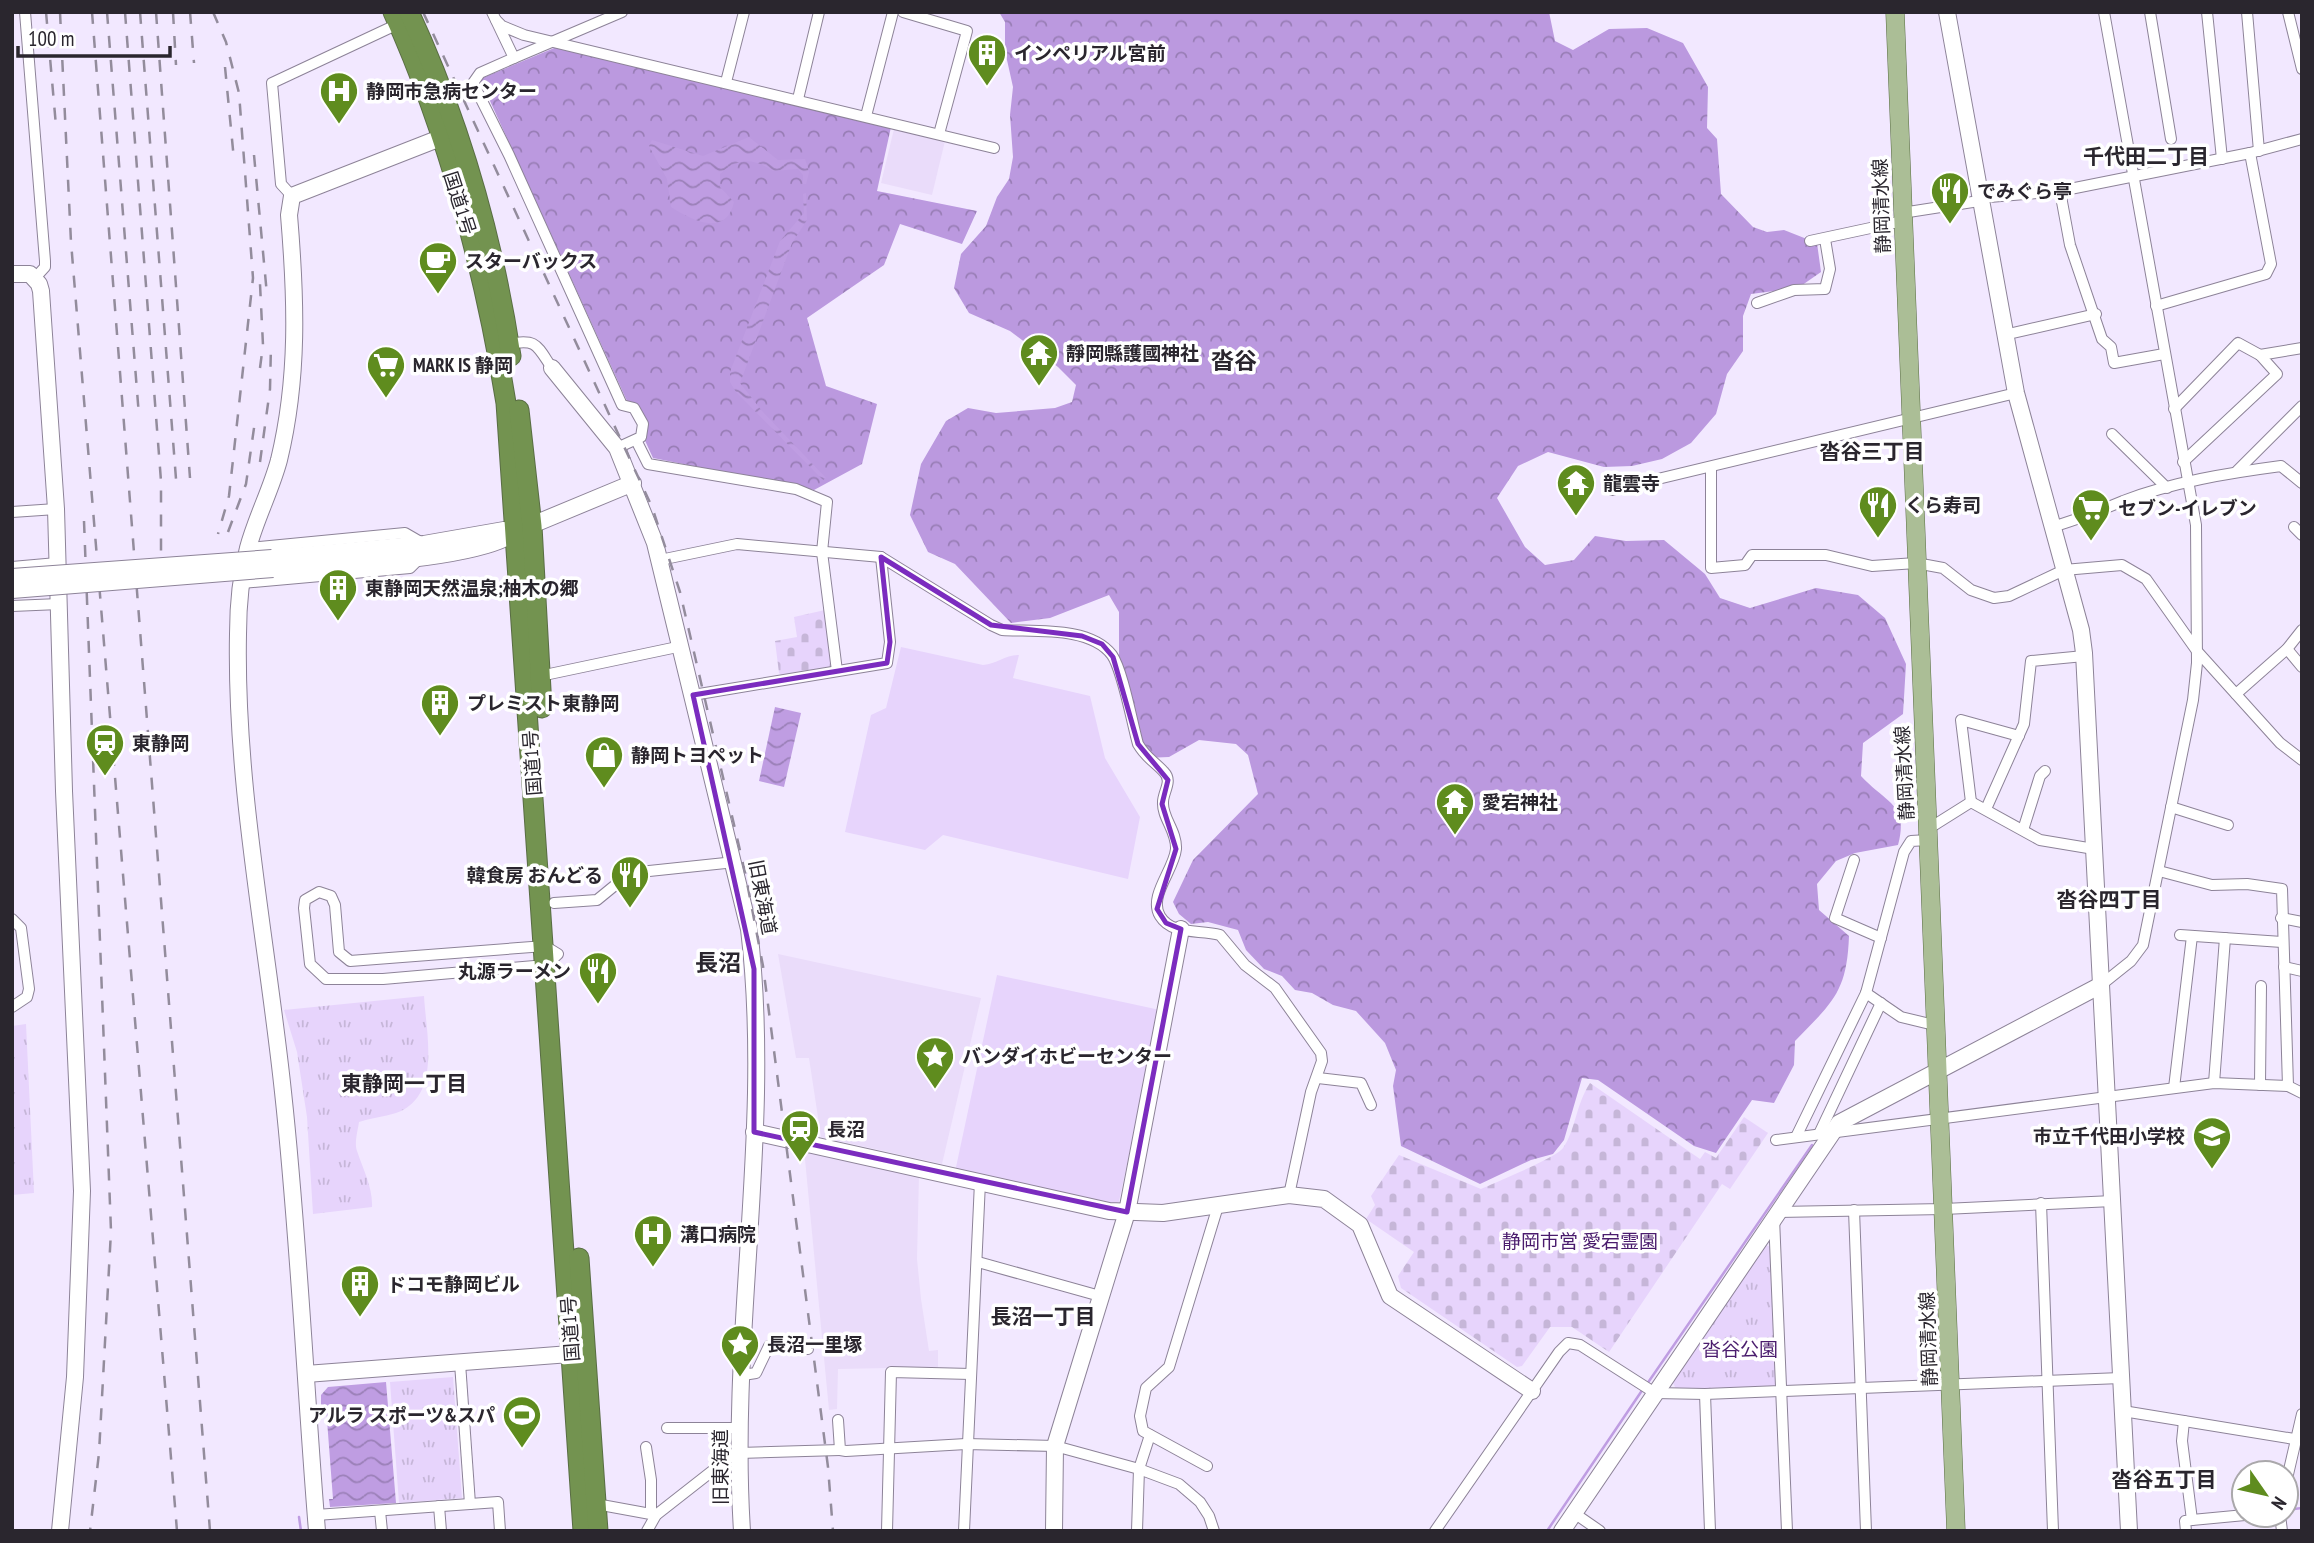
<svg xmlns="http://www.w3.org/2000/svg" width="2314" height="1543" viewBox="0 0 2314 1543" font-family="'PT Sans Narrow','Noto Sans JP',sans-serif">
<defs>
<pattern id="forest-crowns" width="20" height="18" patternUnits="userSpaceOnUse" patternTransform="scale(1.75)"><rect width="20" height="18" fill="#bb99df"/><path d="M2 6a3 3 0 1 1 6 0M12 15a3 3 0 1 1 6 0" fill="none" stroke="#987db5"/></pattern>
<pattern id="cemetery-stones" width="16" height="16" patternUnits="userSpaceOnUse" patternTransform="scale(1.75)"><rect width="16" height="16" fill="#e7d4fc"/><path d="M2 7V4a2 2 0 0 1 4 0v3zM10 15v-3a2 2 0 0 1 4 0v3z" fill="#c6b6d8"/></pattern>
<pattern id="park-tufts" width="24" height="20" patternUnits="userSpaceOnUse" patternTransform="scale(1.75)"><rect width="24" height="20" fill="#e7d4fc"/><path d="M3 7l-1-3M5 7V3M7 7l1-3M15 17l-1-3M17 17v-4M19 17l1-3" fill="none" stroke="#c6b6d8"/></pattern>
<pattern id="water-waves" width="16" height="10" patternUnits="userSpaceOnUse" patternTransform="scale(1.75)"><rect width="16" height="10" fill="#bf9de2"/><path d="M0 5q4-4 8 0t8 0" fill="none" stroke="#9b80b8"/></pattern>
</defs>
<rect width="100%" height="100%" fill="#f2e8ff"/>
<g fill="#eadcfa">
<path d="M894,129L945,141L932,195L881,183Z"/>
<path d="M778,954L981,998L942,1164L821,1137L809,1058H796Z"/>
<path d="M804,1149L919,1175L917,1259L921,1299L929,1351L938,1350V1367L838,1369L837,1409L829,1410Z"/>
</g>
<g fill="#e7d4fc">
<path d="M901,647L983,665C997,664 1005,655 1019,655L1013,678L1090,696L1105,758L1140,817L1128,879L943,835L925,850L845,832L871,715L886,708Z"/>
<path d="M997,975L1160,1010L1118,1206L955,1172Z"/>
</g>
<g fill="url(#forest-crowns)">
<path d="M999,12H1549L1555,41L1573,50L1609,29L1647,28L1683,43L1708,87L1707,128L1717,139L1721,194L1753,227L1767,232L1784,230L1817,243L1821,272L1798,288L1751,294L1743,316V351L1727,374L1716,414L1691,443L1662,459L1632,466L1604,467L1548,452L1518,466L1497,498L1525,547L1545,565L1574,560L1595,536L1626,541L1664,540L1705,574L1720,598L1750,608L1816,588L1858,595L1885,618L1906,664L1903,714L1863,743L1861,776C1886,803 1909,804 1898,845L1855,853L1836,861L1817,884L1819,910L1849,936C1847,992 1833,1002 1795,1041L1794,1065L1774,1103L1752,1100L1716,1153L1694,1146L1598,1080L1582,1078L1564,1140L1553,1154L1531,1160L1480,1184L1401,1146L1393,1086L1396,1070L1385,1043L1356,1011L1333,1005L1312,993L1295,990L1282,976L1264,969L1246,950L1238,930L1208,922L1191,924L1179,914L1173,902L1193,860L1258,794L1248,755L1236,744L1199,740L1169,757L1146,758L1119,675V612L1109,595L1050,618L1011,623L955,564L928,552L910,515L921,464L946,421L968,408L996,413L1055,408L1072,402L1076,385L1058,367L1010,331L969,313L954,288L961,254L986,226L997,197L1009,179L1013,157L1010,115L1013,87L1005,51V22Z"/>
<path d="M559,46L891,127L877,191L977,211L962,244L900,224L884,265L807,318L826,386L877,404L862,464L814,490L653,458L480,79Z"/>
</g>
<g fill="url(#cemetery-stones)">
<path d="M825,610L832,665L829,669L783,676L779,673L775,641L797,637L794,617Z"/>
<path d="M1590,1083L1700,1159L1705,1152L1716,1158L1744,1117L1768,1133L1730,1189L1722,1184L1609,1352L1572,1327H1550L1522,1366L1517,1367L1401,1288L1398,1276L1414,1252L1366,1219L1375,1205L1371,1196L1399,1155L1481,1189C1496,1182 1556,1158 1563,1148C1575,1132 1576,1104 1590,1083Z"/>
</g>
<g fill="url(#park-tufts)">
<path d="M424,996C426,1033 442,1097 396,1113C384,1117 370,1118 359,1122C358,1130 354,1143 357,1151C363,1169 373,1188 372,1207L313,1214L307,1117L297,1052L284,1010Z"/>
<path d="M26,1024L34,1193L12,1195V1026Z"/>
<path d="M1766,1245L1771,1247L1777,1386L1676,1389L1673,1383Z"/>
<path d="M453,1377L462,1498L399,1503L390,1382Z"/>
</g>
<g fill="url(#water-waves)">
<path d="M749,137L778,160L805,159L809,172L806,184H803V175L798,169L773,171C753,158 739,157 720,174V187L734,202C726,238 691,220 671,207L667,179L649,146L652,140L703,156Z"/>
<path d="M806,193L807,220L792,243L740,383L762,411L826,478L823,480L736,392L730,382V372L780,241L804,213L803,194Z"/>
<path d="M775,707L801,713L784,787L759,781Z"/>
<path d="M386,1382L396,1503L330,1507L329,1499H333L326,1407H321V1395L328,1387Z"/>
</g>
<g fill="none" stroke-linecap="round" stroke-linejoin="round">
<g stroke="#bf9de2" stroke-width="2.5">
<path d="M1647,1384L1812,1145"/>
<path d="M2286,1510L2302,1508"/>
<path d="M299,1517L301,1531"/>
<path d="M1547,1531L1643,1389"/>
</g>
<g stroke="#8d8398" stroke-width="12">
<g id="street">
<path d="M25,12L45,261V267L35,278"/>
<path d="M492,12L514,58L622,12"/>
<path d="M903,12L967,31L939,134"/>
<path d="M2150,12L2171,139"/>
<path d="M2207,12L2222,159"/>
<path d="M2247,12L2259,151"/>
<path d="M2288,12L2302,69"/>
<path d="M496,20L502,26L524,35L994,148"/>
<path d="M514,58L480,73L473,83L509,155L622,405L634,408L643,424L641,437L617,448"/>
<path d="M726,82L744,12"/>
<path d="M798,99L819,12"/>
<path d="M866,116L893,12"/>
<path d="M2060,191L2070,245L2102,339L2111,347L2114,363L2164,354"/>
<path d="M292,196L281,184L272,83L398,24"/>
<path d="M1978,198L2060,191L2250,153L2302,139"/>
<path d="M1902,213L1979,201"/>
<path d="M1810,241L1903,221"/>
<path d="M1757,303L1794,290L1825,289L1830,269L1825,239"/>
<path d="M2156,306L2266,274L2271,264L2250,153"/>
<path d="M2004,335L2096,314"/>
<path d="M509,344C537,338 537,346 552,368"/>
<path d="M2174,409L2238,343L2260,355"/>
<path d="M2112,434L2167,488"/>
<path d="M636,440L648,464L796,489L827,502L822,552L837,671"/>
<path d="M2183,462L2277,374L2260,355L2302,348"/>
<path d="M1711,467V568L1745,565L1752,555H1826L1872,566L1916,563L1943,568L1971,590L1994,598L2009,596L2064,570L2122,565L2146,579L2197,651L2280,743L2302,760"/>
<path d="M2237,471L2302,406"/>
<path d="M1612,490L2016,393"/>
<path d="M12,512L56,509"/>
<path d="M2052,527C2076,520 2099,511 2123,501C2173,482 2228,473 2281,466L2302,483"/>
<path d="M2294,527L2302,535"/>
<path d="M248,548L405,533L424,544"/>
<path d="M660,560L737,544L881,557L991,625L1002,630C1035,632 1090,626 1112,655C1123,671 1132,723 1138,744C1146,758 1154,761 1164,772C1173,781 1163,792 1163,802C1162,818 1177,831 1176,849C1174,870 1148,896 1160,916C1172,936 1200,929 1220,935L1245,965L1275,988L1321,1053L1322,1061L1311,1092L1289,1195"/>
<path d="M12,567L57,563"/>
<path d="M242,583L410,568L422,556"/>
<path d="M12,606L59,604"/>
<path d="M2287,649L2302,667"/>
<path d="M540,676L682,646"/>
<path d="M2236,694L2287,649L2302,630"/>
<path d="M693,695L887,663L890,642L881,557"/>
<path d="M1971,802L1961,720L2019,736"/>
<path d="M2171,807L2228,825"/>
<path d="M1986,809L2024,724L2031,661L2084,656"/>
<path d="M1928,829L1971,802L2040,840L2094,849"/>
<path d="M2023,830L2040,776L2045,771"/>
<path d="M1854,860L1835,918L1881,938"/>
<path d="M2159,871L2212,885L2247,884L2282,889L2288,1086"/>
<path d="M319,892L331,896L335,905L339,952L350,961L545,946L558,954L546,965L383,979H326L310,964L304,908L305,900Z"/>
<path d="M554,903L597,900L630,873L735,862"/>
<path d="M2281,918L2302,922"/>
<path d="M12,919L21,928L29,989L27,997L12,1007"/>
<path d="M2180,935L2282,942"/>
<path d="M2284,967L2302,971"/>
<path d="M2101,985L2131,961L2143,945L2193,700L2197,663L2196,525L2104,12"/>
<path d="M1866,993L1901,1017L1934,1025"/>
<path d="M1318,1078L1361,1083L1371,1105"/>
<path d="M2214,1083L2225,938"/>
<path d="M2260,1085L2261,986"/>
<path d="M2174,1088L2192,936"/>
<path d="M1819,1134L1881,1003"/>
<path d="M1796,1137L1866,993L1904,852L1911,841L1928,840"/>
<path d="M1776,1140L2214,1083L2288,1086L2302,1093"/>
<path d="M2041,1203L2053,1531"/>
<path d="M1854,1210L1866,1531"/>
<path d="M1778,1212L1944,1209L2113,1201"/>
<path d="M1774,1218L1787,1531"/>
<path d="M978,1262L1100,1296"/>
<path d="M460,1363L470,1504"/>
<path d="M743,1375L756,1373L769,1346L808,1349"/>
<path d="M1705,1394L1710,1531"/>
<path d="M2123,1411L2294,1439"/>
<path d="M838,1420L840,1450L846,1451L966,1444L1055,1446L1139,1469L1179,1484L1200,1502L1209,1516L1214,1531"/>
<path d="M2184,1421L2182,1441L2192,1520L2185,1521L2186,1531"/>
<path d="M667,1428H740"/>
<path d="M646,1447L651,1480V1514"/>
<path d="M739,1453L840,1450"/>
<path d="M1207,1466L1143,1431L1140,1416L1146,1388L1169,1367L1218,1206"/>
<path d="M2286,1483L2302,1414"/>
<path d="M596,1504L656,1515"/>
<path d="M439,1506L441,1531"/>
<path d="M380,1511L382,1531"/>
<path d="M1574,1513L1600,1531"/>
<path d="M316,1515L498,1502L500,1531"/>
<path d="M2280,1515L2282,1531"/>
<path d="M2192,1520L2245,1515"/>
<path d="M647,1531L656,1515L739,1450"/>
<path d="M887,1531L891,1372L971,1374"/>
<path d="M964,1531L980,1182"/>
<path d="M1137,1531L1139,1469L1150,1435"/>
<path d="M1435,1531L1559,1352L1568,1343L1580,1345L1655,1393L1705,1394L2121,1378"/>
</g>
</g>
<g stroke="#8d8398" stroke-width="18">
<g id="secondary">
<path d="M1947,12L2016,393L2081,630L2084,653L2129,1531"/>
<path d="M12,274H30L39,284L41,291L56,509L64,791L82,1191L75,1377L60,1531"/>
<path d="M552,368L617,448L655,543L749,929C773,1129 729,1330 742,1531"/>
<path d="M272,558L424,544L504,530L515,532"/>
<path d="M273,569C322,567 483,560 515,532L633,483"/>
<path d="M754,1132L1109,1211L1163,1213L1289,1195L1324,1199L1360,1225L1390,1296L1532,1391"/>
<path d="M306,1374L583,1353"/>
<path d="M317,1531C305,1384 299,1238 283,1092C267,940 235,787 238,634C238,606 241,575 248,548C256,518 271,490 279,460C299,377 296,299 289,215L292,196L453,133"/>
<path d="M1054,1531L1055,1446L1127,1212L1181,929"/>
<path d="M1562,1531L1839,1123L2101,985"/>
</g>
</g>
<g stroke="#596d44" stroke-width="19">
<path id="primary" d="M1895,12L1956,1531"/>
</g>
<g stroke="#596d44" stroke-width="21">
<g id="highway">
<path d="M393,12C448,133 485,273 506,403L583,1531"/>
<path d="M409,12C459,120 493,238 511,356"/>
<path d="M519,410L532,526L542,708"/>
<path d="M579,1258L598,1531"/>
</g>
</g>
<use href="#street" stroke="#fff" stroke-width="10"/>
<use href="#secondary" stroke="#fff" stroke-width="16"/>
<use href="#primary" stroke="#abbe96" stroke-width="18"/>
<use href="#highway" stroke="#739350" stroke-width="19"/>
<g stroke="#938c9c" stroke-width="2.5" stroke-dasharray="12 12" stroke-linecap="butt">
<path d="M46,12L56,126"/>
<path d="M60,12L71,242L177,1531"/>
<path d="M92,12L210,1531"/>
<path d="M107,12L139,416"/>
<path d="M125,12L161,481V551"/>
<path d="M140,12L176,479"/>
<path d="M156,12L190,478"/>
<path d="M173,12L176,65"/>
<path d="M190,12L194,63"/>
<path d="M213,12L226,42L239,93L253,278L229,496L218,534"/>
<path d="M423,12L652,507L680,592L745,872L763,966L828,1467L833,1531"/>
<path d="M225,67L234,160"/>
<path d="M254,155L267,295"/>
<path d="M260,368L263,345L260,284"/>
<path d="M260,462L270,389L271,344"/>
<path d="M84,521L111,1231L99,1453L90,1531"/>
<path d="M228,532L246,484L255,421"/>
</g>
<g stroke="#8d8398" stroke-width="18" stroke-linecap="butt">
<g id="secondary-bridge">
<path d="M12,577L272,558"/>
<path d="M12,590L273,569"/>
</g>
</g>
<use href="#secondary-bridge" stroke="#fff" stroke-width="16"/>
</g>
<path fill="none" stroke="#7b2cbf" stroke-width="5" stroke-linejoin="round" d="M881,557L991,625L1082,636L1102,644L1113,657L1138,744L1168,780L1162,804L1176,849L1157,909L1166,923L1181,929L1127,1212L754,1132V969L693,695L887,663L890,642Z"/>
<defs>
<g id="building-pin" transform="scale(2.0125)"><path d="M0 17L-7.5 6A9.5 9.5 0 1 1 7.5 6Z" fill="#5f8c1e" stroke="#fff"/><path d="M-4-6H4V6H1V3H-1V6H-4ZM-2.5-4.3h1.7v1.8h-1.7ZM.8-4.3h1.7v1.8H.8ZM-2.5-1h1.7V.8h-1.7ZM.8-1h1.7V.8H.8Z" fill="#fff"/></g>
<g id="hospital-pin" transform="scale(2.0125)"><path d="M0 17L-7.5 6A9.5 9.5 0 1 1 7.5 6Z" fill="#5f8c1e" stroke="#fff"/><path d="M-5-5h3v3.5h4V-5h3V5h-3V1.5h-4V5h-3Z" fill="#fff"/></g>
<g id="restaurant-pin" transform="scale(2.0125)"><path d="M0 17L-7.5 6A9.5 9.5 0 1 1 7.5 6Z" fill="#5f8c1e" stroke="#fff"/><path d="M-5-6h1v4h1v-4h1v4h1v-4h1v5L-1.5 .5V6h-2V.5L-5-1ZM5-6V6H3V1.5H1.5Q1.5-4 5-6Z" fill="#fff"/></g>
<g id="cafe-pin" transform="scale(2.0125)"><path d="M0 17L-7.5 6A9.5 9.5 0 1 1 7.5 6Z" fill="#5f8c1e" stroke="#fff"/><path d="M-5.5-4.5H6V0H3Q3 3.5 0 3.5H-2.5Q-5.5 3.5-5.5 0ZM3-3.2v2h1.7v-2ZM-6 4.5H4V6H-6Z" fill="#fff"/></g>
<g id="temple-pin" transform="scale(2.0125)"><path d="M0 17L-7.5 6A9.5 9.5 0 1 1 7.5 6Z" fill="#5f8c1e" stroke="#fff"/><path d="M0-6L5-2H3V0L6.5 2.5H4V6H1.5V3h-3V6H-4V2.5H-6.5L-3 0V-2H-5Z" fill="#fff"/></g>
<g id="supermarket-pin" transform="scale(2.0125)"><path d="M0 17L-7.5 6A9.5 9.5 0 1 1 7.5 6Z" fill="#5f8c1e" stroke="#fff"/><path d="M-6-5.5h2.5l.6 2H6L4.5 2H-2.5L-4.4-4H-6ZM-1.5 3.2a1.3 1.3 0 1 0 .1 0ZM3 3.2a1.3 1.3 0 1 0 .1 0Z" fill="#fff"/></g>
<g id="station-pin" transform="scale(2.0125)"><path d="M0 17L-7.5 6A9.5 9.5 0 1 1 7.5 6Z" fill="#5f8c1e" stroke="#fff"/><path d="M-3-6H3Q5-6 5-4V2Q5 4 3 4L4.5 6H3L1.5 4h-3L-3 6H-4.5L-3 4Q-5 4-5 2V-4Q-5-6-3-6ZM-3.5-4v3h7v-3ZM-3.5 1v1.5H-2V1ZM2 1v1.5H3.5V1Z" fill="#fff"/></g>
<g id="shop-pin" transform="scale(2.0125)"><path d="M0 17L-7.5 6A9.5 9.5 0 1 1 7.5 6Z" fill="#5f8c1e" stroke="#fff"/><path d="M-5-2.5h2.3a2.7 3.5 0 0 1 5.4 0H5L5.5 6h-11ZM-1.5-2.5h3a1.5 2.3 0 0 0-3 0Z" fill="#fff"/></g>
<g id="sight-pin" transform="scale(2.0125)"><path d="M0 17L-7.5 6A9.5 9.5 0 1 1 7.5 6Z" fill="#5f8c1e" stroke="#fff"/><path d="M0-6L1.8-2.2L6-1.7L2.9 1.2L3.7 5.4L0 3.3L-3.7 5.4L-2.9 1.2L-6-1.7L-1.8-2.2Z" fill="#fff"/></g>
<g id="school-pin" transform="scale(2.0125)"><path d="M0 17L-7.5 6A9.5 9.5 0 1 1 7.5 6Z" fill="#5f8c1e" stroke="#fff"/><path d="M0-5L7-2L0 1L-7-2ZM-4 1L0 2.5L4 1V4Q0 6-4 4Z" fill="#fff"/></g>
<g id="stadium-pin" transform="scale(2.0125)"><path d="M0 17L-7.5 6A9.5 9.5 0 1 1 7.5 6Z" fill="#5f8c1e" stroke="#fff"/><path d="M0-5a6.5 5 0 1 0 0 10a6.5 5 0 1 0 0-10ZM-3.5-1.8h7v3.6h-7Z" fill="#fff"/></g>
</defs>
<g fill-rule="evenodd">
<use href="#building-pin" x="987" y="53"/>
<use href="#hospital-pin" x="339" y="91"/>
<use href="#restaurant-pin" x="1950" y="191"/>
<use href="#cafe-pin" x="438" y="261"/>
<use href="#temple-pin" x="1039" y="353"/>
<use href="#supermarket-pin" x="386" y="365"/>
<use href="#temple-pin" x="1576" y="483"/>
<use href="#restaurant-pin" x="1878" y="505"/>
<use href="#supermarket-pin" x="2091" y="508"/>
<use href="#building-pin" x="338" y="588"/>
<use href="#building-pin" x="440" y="703"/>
<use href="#station-pin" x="105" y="743"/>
<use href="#shop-pin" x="604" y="755"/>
<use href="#temple-pin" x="1455" y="802"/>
<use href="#restaurant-pin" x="630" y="875"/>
<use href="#restaurant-pin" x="598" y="971"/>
<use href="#sight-pin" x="935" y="1056"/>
<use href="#station-pin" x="800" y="1129"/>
<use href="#school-pin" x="2212" y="1136"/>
<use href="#hospital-pin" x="653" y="1234"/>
<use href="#building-pin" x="360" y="1284"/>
<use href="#sight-pin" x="740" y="1344"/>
<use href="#stadium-pin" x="522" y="1415"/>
</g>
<g text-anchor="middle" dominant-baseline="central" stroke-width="7" stroke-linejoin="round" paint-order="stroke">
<g font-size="19" font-weight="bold" fill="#2a262e" stroke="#fff" text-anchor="start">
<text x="1014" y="53">インペリアル宮前</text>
<text x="366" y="91">静岡市急病センター</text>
<text x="1977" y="191">でみぐら亭</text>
<text x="465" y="261">スターバックス</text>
<text x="1066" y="353">靜岡縣護國神社</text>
<text x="413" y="365">MARK IS 静岡</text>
<text x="1603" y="483">龍雲寺</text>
<text x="1905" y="505">くら寿司</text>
<text x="2118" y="508">セブン-イレブン</text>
<text x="365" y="588">東静岡天然温泉;柚木の郷</text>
<text x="467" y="703">プレミスト東静岡</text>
<text x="132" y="743">東静岡</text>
<text x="631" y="755">静岡トヨペット</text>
<text x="1482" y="802">愛宕神社</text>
<text x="603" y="875" text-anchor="end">韓食房 おんどる</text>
<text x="571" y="971" text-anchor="end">丸源ラーメン</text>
<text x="962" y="1056">バンダイホビーセンター</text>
<text x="827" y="1129">長沼</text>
<text x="2185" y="1136" text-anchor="end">市立千代田小学校</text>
<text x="680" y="1234">溝口病院</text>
<text x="387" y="1284">ドコモ静岡ビル</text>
<text x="767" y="1344">長沼一里塚</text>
<text x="495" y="1415" text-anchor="end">アルラ スポーツ&amp;スパ</text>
</g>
<g font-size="19" fill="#2a262e" stroke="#fff">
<text transform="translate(460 203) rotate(72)">国道1号</text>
<text transform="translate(1881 206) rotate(-92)">静岡清水線</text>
<text transform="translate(532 763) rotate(-94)">国道1号</text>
<text transform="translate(1904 773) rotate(-93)">静岡清水線</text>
<text transform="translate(763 897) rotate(79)">旧東海道</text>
<text transform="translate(570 1329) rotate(-94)">国道1号</text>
<text transform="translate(1928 1339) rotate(-92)">静岡清水線</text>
<text transform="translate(720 1467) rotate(-90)">旧東海道</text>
</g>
<g font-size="19" fill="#4a1c6d" stroke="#fff">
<text x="1580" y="1241">静岡市営 愛宕霊園</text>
<text x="1740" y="1349">沓谷公園</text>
</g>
<g font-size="21" font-weight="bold" fill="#2a262e" stroke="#fff">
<text x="2146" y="156">千代田二丁目</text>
<text x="1872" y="451">沓谷三丁目</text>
<text x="2109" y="899">沓谷四丁目</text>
<text x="404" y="1083">東静岡一丁目</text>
<text x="1043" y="1316">長沼一丁目</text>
<text x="2164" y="1479">沓谷五丁目</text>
</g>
<g font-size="23" font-weight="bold" fill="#2a262e" stroke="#fff">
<text x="1234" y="360">沓谷</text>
<text x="718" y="962">長沼</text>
</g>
</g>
<rect width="2314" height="1543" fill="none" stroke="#2a262e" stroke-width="28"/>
<g transform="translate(2265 1494) rotate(124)"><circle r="33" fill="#ffffff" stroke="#aaa8ab" stroke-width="2"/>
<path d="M0-5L12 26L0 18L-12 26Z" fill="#5f8c1e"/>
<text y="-10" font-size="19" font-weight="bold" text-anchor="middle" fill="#2a262e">N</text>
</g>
<path d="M18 46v10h152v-10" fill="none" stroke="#2a262e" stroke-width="3.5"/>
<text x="28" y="46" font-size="21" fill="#2a262e" stroke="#ffffff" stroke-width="5" paint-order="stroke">100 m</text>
</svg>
